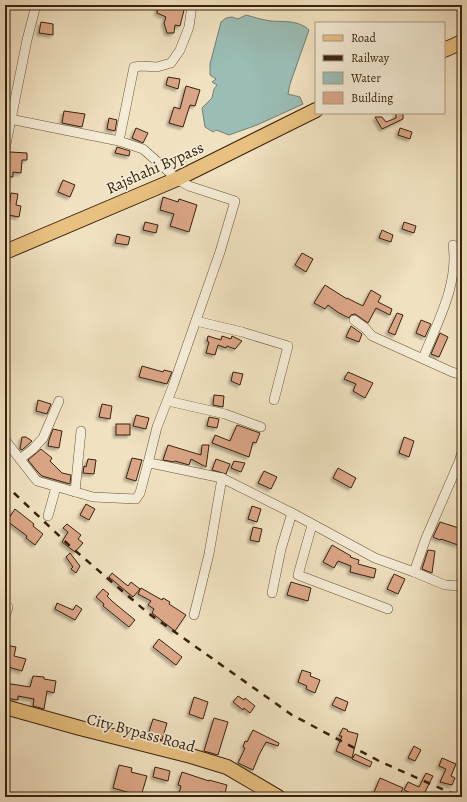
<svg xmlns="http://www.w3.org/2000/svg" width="467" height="802" viewBox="0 0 467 802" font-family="Alegreya,serif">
<defs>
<filter id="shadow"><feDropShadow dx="-2.5" dy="2.5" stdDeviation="1" flood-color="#0004"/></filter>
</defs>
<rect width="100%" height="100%" fill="#f0e1c0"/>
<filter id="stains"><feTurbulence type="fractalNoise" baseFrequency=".005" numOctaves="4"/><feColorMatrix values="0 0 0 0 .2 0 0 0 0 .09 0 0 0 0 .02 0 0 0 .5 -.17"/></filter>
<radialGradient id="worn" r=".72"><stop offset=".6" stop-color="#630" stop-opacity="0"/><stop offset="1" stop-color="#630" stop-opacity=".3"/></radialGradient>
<path fill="#9abdb5" stroke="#737f71" d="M246,15C254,17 262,20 271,21C284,22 299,20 309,30L290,84L288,94L300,97L303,104L257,125L229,135L216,130L213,132L205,127L202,108L212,98L214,89L217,85L212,82L216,79L210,75V64L221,22L226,18L232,17L238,19Z"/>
<g fill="#dba687" stroke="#38220c" filter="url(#shadow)">
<path d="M158,5L185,6L180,26L175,25L174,33H167L164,23L166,17L157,13Z"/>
<path d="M41,22L53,24V35L39,33Z"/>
<path d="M168,77L180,79L178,89L166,85Z"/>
<path d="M186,86L200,90L195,106L190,105L183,127L169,123L174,107L180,109Z"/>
<path d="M64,111L85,114L82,127L62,123Z"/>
<path d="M396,113H403V119L382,129L375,117H382L386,122L396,118Z"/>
<path d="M109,118L117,120L115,131L107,129Z"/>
<path d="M136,128L148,133L143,143L132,138Z"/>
<path d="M400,128L412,132L410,139L398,135Z"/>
<path d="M117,147L130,151L129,156L115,153Z"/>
<path d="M10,152L27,153V160H22L21,173L13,172V177L5,176Z"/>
<path d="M63,180L75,185L70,197L58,192Z"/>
<path d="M11,193L18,194L16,205L21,206L19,217L8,215Z"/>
<path d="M163,197L178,202L179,199L197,205L189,232L170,226L174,214L160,210Z"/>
<path d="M145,222L158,225L156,233L143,230Z"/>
<path d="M404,222L416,226L414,233L402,229Z"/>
<path d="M382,230L393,235L391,242L379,238Z"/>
<path d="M117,234L130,237L128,245L115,243Z"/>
<path d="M302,253L313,259L306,272L295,265Z"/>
<path d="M325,285L347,299V298L363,306L371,290L381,296L378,302L392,309L390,315L376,308L368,323L355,314L351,315L349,318L339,313L328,305L325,309L314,303Z"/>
<path d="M397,313L403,315L395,335L388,332Z"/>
<path d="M421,320L431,324L425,337L416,333Z"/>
<path d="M351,326L362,334L359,342L346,337Z"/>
<path d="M440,333L448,337L439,357L431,354Z"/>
<path d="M208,336L221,340L222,336L231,339L232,336L242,341L235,349L227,346L226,348L218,345L215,355L206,353L209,342L207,341Z"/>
<path d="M142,366L163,372L164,370L172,372L167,384L139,377Z"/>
<path d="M233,372L243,374L240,385L231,381Z"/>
<path d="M348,372L373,383L365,398L353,391L356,384L344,379Z"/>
<path d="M214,395L224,396L223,407L213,405Z"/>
<path d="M38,400L51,404L47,414L36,411Z"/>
<path d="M102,404L112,406L110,419L99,417Z"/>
<path d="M136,415L149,418L146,429L133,426Z"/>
<path d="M209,417L219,419L217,428L207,426Z"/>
<rect x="116" y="424" width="14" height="11"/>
<path d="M237,425L260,433L256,443L253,442L249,457L212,443L215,435L230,441Z"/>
<path d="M53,429L62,431L59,448L48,446L49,440Z"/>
<path d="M22,437H26L32,441L22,450L20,449Z"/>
<path d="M404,437L414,441L409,457L399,453Z"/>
<path d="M168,445L201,455L202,445H209L206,467L191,459L189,465L175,461L174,462L163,460Z"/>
<path d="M41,449L52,458L50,461L62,473L71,475L70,484L42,476L37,471L28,460Z"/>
<path d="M132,458L142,460L136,481L126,478Z"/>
<path d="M88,459L96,460L94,474L83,473L84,466L86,467Z"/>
<path d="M216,459L230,464L226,474L212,470Z"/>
<path d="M234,461L245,463L241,472L231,468Z"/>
<path d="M338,468L356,478L351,488L333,478Z"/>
<path d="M264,471L277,477L271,489L258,483Z"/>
<path d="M86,504L95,509L89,520L80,515Z"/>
<path d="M252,506L261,509L257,522L248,519Z"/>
<path d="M15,509L34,524L33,526L43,534L35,545L26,538L27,536L7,521Z"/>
<path d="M440,522L462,529L458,537L461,538L458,545L441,539L440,540L433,537Z"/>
<path d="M67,524L81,535L78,539L83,543L75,552L62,542L68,532L63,528Z"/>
<path d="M253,527L262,529L259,542L250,540Z"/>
<path d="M332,545L351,556L350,557L359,560L358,564L376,569L374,578L350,572L351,566L338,561L334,568L323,562Z"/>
<path d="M428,550L435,551L432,573L422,569Z"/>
<path d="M70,553L80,566L76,573L71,569L73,567L66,557Z"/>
<path d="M112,573L128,586L131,582L140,589L133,597L109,577Z"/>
<path d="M394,574L405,579L398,594L387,589Z"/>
<path d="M291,582L311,588L308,601L287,595Z"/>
<path d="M141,588L162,600L163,598L170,602L169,604L186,615L175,631L152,613L154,609L148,605L151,601L138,594Z"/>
<path d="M103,589L109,594L107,596L113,602L135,620L129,627L103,606L104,604L96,597Z"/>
<path d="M57,603L73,610L76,605L82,609L75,620L55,609Z"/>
<path d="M159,639L182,657L176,665L153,647Z"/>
<path d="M5,645L16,647L14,656L26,659L22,671L5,666Z"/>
<path d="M302,670L311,673L310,676L320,680L315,693L306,689L307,686L298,682Z"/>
<path d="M33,676L44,677V679L56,681L54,693L47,691L44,709L33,706L34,699L18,696V700L5,698V683L30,687Z"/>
<path d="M238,696L244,700L245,698L255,706L250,713L244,708L243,710L233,702Z"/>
<path d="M194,697L208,702L203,719L189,714Z"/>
<path d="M336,697L348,702L345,711L332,705Z"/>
<path d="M214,718L228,722L218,755L204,751Z"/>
<path d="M153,719L167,723L162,740L148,735Z"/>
<path d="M343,728L348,730L347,731L358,734L352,758L336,751L342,736H339Z"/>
<path d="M253,730L279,743L278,746L266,742L259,755L253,770L238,763L245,748L243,747L245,741L247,742Z"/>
<path d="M414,746L421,750L415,761L408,758Z"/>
<path d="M355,754L372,762L370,767L352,759Z"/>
<path d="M442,758L456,764L451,776L455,778L452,785L440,782L446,769L439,766Z"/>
<path d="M119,765L132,768L131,772L147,776L141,796L113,788Z"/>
<path d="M155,767L170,771L168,781L153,777Z"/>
<path d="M182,772L209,781V780L227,785L225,793L220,792L219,797H178L181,786L178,785Z"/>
<path d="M426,773L433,776L424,794H422L420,797L404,790L408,782L419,787Z"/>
<path d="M380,778L403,788L399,797H372Z"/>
</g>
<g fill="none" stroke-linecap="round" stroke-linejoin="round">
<g stroke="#665239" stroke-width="10">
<g id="minor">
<path d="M10,119L119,141L143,149L177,179L189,186L235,201L220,252L173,386L157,427L148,463"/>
<path d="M119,141L134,67L142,66L157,67L171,63L180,50L189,27L192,5"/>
<path d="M5,149L27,40L36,5"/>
<path d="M354,320L365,328L372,336L452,372L462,375"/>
<path d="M196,321L242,332L288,346L274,400"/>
<path d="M423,358C437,323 459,284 453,245"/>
<path d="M168,401L225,414L261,427"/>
<path d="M5,440L37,481L93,497L136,499L140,493L148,463L155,464L222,478L292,513L375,558L414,572L426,538L459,462L462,452"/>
<path d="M20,459L33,449L43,438L59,401"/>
<path d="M75,492L81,431"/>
<path d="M48,516L56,487"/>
<path d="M312,525L298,575L388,609"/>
<path d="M414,572L445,585L462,586"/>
<path d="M272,593L281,549L292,513"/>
<path d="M194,615L209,554L222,478"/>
<path d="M5,617L8,607"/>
</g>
</g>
<g stroke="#38220c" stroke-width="16">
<path id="primary" d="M5,707L80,728L191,756L227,767L278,797"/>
</g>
<g stroke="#38220c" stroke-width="16">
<g id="trunk">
<path d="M444,50L462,42"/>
<path d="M5,252L177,179L316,110"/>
</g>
</g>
<use href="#minor" stroke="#f5ecd6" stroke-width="9"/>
<use href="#primary" stroke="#e8c080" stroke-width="14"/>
<use href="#trunk" stroke="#e8c080" stroke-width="14"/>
<path stroke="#38220c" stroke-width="2.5" stroke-dasharray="7 7" stroke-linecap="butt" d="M5,482L14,493L71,547L148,613L292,715L379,761L460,797"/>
</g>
<g text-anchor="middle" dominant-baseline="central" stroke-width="3.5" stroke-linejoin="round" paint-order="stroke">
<g font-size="16" fill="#38220c" stroke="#f5ecd6">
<text transform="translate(155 168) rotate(-24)">Rajshahi Bypass</text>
<text transform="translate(141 733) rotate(15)">City Bypass Road</text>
</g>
</g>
<rect width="467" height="802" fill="none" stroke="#f0e1c0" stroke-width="20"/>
<rect x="6" y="6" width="455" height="790" fill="none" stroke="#38220c" stroke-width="2"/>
<rect x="10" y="10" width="447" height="782" fill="none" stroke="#38220c"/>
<rect x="315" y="22" width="130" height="92" fill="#f5ecd6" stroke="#a99b85"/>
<rect x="323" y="35" width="20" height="6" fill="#e8c080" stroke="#a99b85"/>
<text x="351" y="42" font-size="12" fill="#38220c">Road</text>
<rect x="323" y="55" width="20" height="6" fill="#38220c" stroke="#a99b85"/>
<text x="351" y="62" font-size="12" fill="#38220c">Railway</text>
<rect x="323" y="72" width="20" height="12" fill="#9abdb5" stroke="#a99b85"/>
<text x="351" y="82" font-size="12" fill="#38220c">Water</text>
<rect x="323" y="92" width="20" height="12" fill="#dba687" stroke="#a99b85"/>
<text x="351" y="102" font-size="12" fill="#38220c">Building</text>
<rect width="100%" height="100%" filter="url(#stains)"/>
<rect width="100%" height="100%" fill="url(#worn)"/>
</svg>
